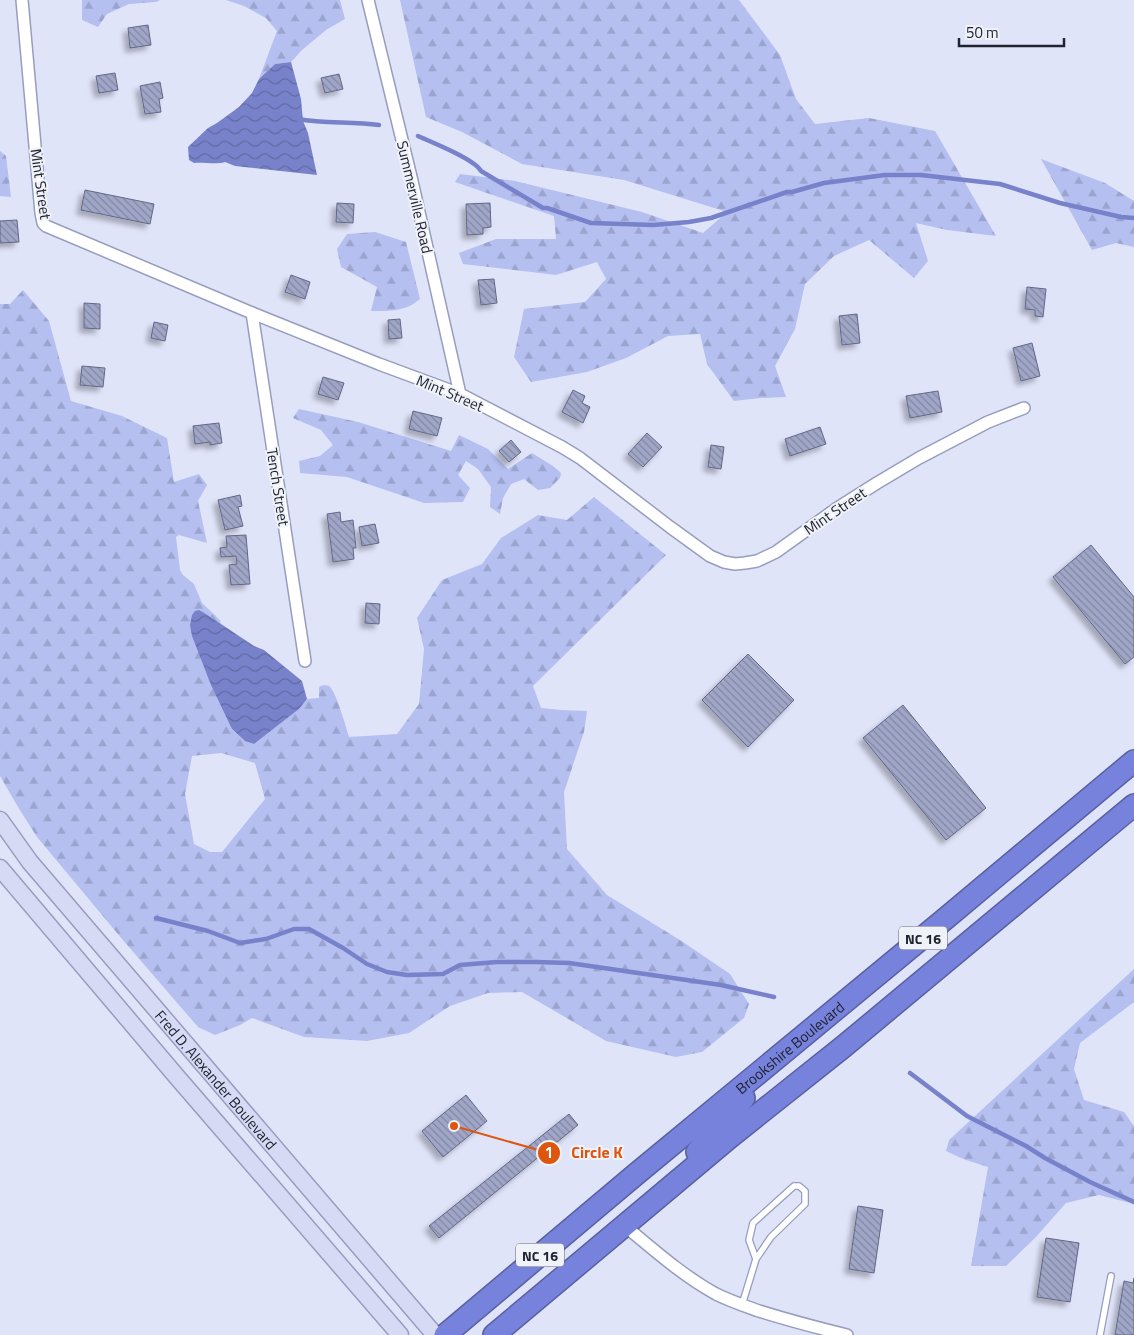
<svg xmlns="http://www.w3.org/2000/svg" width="1134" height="1335" viewBox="0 0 1134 1335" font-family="'Titillium Web',sans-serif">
<defs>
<pattern id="forest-firs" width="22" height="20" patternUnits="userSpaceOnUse" patternTransform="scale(1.25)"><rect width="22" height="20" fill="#b5bff0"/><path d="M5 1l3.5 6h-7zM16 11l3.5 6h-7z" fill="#9ba4ce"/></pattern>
<pattern id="water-waves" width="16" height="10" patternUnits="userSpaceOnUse" patternTransform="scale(1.25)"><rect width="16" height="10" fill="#7782ca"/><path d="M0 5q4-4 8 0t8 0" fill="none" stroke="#616aa4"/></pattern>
<pattern id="building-back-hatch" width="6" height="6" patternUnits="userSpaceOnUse" patternTransform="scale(1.25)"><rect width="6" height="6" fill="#a0a6c7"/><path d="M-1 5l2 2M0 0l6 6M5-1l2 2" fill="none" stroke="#8287a2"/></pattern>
<filter id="shadow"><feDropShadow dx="-4.5" dy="4.5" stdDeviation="2.5" flood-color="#0004"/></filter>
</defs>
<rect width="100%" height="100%" fill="#e0e4f9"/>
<g fill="url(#forest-firs)" fill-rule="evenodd">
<path d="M82,0H160L156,2L129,4L107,14L98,27L82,20Z"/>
<path d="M226,0H340L345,19L326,30L302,50L291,62L275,64L259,79L277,31L266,18L244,6Z"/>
<path d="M400,0H739L780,55L796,99L815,124L869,118L935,131L996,236L947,230L916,223L928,261L914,278L869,240L834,256L805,284L795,329L775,366L786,397L760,398L734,401L707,364L700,334L668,336L626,358L587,372L531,382L514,357L524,309L585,302L606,279L597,262L556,275L463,264L459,253L496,239H556L554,216L455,182L460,174L515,181L642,212L703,233L727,212L624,180L522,164L462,132L426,117Z"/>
<path d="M0,151L6,156L11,197L0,196Z"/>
<path d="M1041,159L1105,183L1134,201V247L1116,243L1092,250Z"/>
<path d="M375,232L406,242L420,299C405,312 389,311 371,311L377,287L341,267L337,249L347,234Z"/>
<path d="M23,290L49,321L71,401L122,416L167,438L174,482L199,474L207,485L198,501L207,543L179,535L176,537L180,570L183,575L194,584L202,603L220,620L221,624L206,614L232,729L245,741L254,744L299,709L307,699L319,698V688L320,686C323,685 327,685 329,686C336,691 346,727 349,737L397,734L419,704L424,649L417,618L442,580L482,564L501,538L538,515L567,520L594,497L666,555L533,686L541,708L561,710L587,711L584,732L564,792L567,849L607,895L683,942L730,974L749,1004L744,1018L702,1052L676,1057L606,1041L522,992L488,993L450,1006L409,1033L367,1041L304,1037L252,1018L240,1025L215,1035L198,1027L122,939L37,837L18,807L0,776V304H10ZM221,753L255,763L265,799L222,852H210L194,844L185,794L192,756Z"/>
<path d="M299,409L358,422L451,451L459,435L488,449L508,469L532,453L553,466L561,473L560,478L550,488L538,490L524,479L511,484L503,498L500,514L490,507L491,487L478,469L466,461L458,475L470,488L463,502L424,503L347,477L300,473L299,461L320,456L333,445L321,430L293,418Z"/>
<path d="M1134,969V1002L1080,1043L1074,1069L1084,1100L1124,1112L1134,1126V1204L1099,1195L1066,1203L1035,1238L1006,1266H971L988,1167L963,1159L946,1151L949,1140Z"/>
</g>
<g fill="url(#water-waves)">
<path d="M291,62L301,99L303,121L308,133L317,175L235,166L225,162C216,165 204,162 194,163L189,160L188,147L208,128L217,123L239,107L252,93L259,79L275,64Z"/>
<path d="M199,610L206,614L254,646L264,650L302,681L307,699L299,709L254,744L245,741L232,729L211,685L192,636L190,625L192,615L195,611Z"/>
</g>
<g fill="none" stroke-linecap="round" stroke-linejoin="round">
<g stroke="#7782ca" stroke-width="4.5">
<path d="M298,119C325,124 352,121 379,125"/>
<path d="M418,136C431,142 475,159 481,171L543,208H547L591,223L653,225L689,222L711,218L787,192H792L824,183L885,175H921L1000,184L1060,203L1121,217L1134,218"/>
<path d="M156,918L208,931L240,943L266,939L294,929H309L343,948L367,964L387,972L407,975L443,974L460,965L497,962H536L569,963L721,985L774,997"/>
<path d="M910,1073L967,1116L1026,1146L1045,1158L1090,1182L1134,1202"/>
</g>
</g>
<g fill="url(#building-back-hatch)" stroke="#626785" filter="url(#shadow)">
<path d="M148,25L151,45L130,48L128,28Z"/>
<path d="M115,73L118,90L99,93L96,76Z"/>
<path d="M339,74L343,89L325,93L321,78Z"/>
<path d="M160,82L163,98L159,99L161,112L145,114L140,86Z"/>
<path d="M85,190L154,204L150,224L81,210Z"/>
<path d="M337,203L354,204L353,223L336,222Z"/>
<path d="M490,203L491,227L483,228V234L467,235L466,204Z"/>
<path d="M17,220L19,242L0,243V221Z"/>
<path d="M291,275L310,282L305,299L285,292Z"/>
<path d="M494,279L497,303L481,305L478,280Z"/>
<path d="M1027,287L1046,289L1043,317L1035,316V310L1025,309Z"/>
<path d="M84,303L100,304V329L84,328Z"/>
<path d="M857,314L860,343L842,345L839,316Z"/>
<path d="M400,319L402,338L389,339L388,320Z"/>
<path d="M154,322L168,325L165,341L151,338Z"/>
<path d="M1032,343L1040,376L1021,381L1013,348Z"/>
<path d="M82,366L105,368L103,387L80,385Z"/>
<path d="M323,377L344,383L338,400L318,394Z"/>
<path d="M573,390L585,396L582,403L590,407L583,423L562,412Z"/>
<path d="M938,391L942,412L910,418L906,396Z"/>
<path d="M413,411L442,418L437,436L409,429Z"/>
<path d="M219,423L222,443L210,445V442L195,444L193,426Z"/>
<path d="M820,427L826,444L790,456L785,439Z"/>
<path d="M647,433L662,447L643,467L628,454Z"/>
<path d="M511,440L521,452L509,462L499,451Z"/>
<path d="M711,445L724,447L721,469L708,467Z"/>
<path d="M240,495L242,506L238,507L243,526L225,530L218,500Z"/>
<path d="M340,512L341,522L353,520L356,548H353L354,559L333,562L327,514Z"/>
<path d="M375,524L379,543L362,546L359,527Z"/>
<path d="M246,535L250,584L231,585L229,565L237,564L236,556L221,557L220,548L227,547L226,536Z"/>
<path d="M1091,545L1134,597V657L1125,664L1053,577Z"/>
<path d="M366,603L380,604L379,624L365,623Z"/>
<path d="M748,654L794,700L748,747L702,700Z"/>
<path d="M903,705L986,808L946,840L863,738Z"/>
<path d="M466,1095L487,1121L443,1157L422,1131Z"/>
<path d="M569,1114L578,1125L439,1238L429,1226Z"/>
<path d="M858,1206L883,1210L874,1273L849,1269Z"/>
<path d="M1046,1238L1079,1243L1070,1302L1037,1297Z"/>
<path d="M1134,1278V1335H1115L1124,1281L1133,1283Z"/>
</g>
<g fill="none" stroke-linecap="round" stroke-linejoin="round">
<g stroke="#979dbe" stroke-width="8">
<g id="lane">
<path d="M742,1305L756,1259L771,1237L805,1204V1191L799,1186H794L753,1223L749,1240L756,1259"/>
<path d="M1100,1335L1111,1276"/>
</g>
</g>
<g stroke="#979dbe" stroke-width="14">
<g id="street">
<path d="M22,0L41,213L43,223L46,226L252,313L379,364L460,394L562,447L580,458L670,527L710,556L724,562L735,564L745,563L757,561L776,552L836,509L877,483L919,458L988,422L1024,408"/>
<path d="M368,0L412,181L460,394"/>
<path d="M252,313L305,661"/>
<path d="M625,1226C654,1250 683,1276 716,1294C730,1301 745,1306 759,1311C788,1320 818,1328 847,1335"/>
</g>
</g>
<g stroke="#979dbe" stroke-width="19">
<g id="secondary">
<path id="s1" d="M0,820L30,862L435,1335"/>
<path d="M0,868L177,1077L400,1335"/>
</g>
</g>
<g stroke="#5861a0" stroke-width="24">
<g id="highway">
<path d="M697,1152L744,1098"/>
<path id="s2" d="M445,1335L635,1175L945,919L1134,761"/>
<path d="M494,1335L730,1137L843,1047L1134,805"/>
</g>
</g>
<use href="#lane" stroke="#fff" stroke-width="5.5"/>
<use href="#street" stroke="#fff" stroke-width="11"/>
<use href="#secondary" stroke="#d6daf4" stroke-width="16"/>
<use href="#highway" stroke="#7682dc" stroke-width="21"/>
</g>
<g text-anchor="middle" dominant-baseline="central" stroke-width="4" stroke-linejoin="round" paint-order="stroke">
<g fill="#f0f2f9" stroke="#5f626c" stroke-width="1">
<rect x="899" y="926.5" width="48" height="23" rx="4"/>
<rect x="516" y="1243.5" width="48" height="23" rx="4"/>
</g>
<g font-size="14" font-weight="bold" fill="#212430">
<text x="923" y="938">NC 16</text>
<text x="540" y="1255">NC 16</text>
</g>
<g font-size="15" fill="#212430" stroke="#f0f2f9">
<text transform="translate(41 184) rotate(82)">Mint Street</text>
<text transform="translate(415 197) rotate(77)">Summerville Road</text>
<text transform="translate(450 393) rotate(23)">Mint Street</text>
<text transform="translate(278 487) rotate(81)">Tench Street</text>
<text transform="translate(835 511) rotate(-34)">Mint Street</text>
<text stroke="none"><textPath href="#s2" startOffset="449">Brookshire Boulevard</textPath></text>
<text stroke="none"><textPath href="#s1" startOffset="338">Fred D. Alexander Boulevard</textPath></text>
</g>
</g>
<path fill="none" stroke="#de560e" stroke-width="2" d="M454 1126L549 1153"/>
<g fill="#de560e" stroke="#f0f2f9" stroke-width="2">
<circle cx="454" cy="1126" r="5"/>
<circle cx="549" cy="1153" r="12"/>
</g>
<g font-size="15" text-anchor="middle" font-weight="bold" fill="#fff">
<text x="549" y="1158">1</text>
</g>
<g font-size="16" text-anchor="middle" font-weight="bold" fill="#de560e" stroke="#f0f2f9" stroke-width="4" stroke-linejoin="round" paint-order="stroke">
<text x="597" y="1158">Circle K</text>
</g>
<path d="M959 38v8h105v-8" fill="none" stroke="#212430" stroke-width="2.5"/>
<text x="966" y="38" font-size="15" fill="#212430" stroke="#f0f2f9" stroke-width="4" paint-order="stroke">50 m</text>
</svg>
